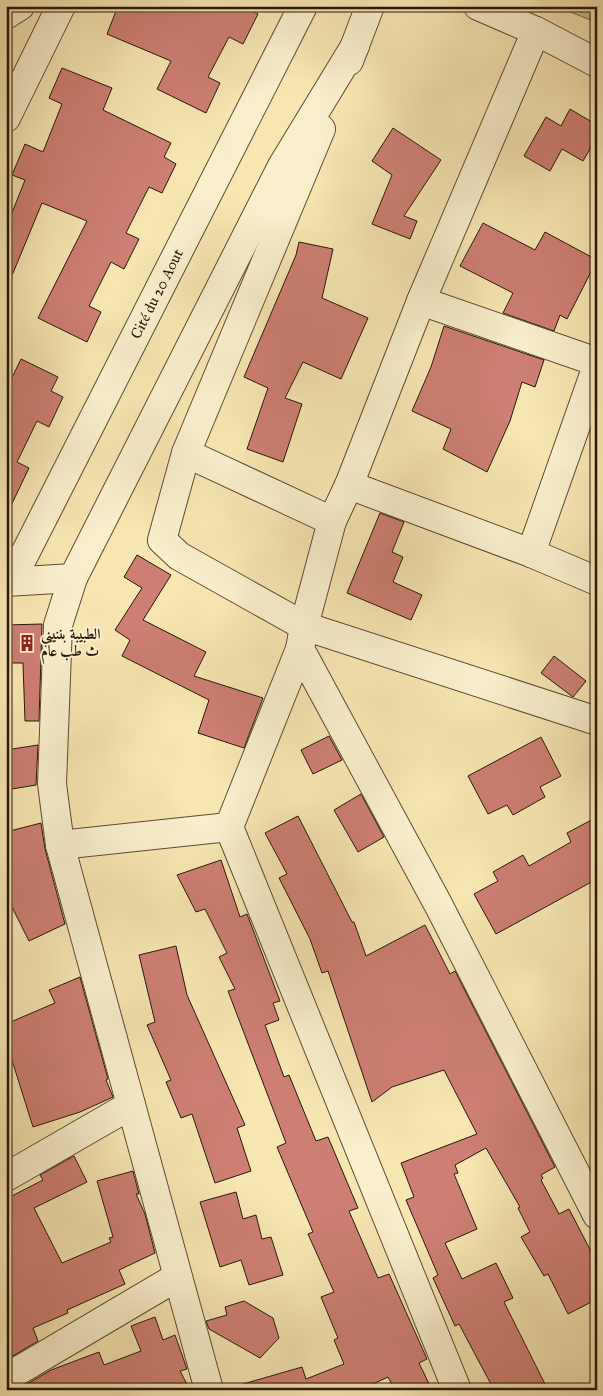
<svg xmlns="http://www.w3.org/2000/svg" width="603" height="1396" viewBox="0 0 603 1396" font-family="'IM FELL Great Primer',Amiri,serif">
<rect width="100%" height="100%" fill="#f7e6b2"/>
<filter id="stains"><feTurbulence type="fractalNoise" baseFrequency=".004" numOctaves="4"/><feColorMatrix values="0 0 0 0 .2 0 0 0 0 .09 0 0 0 0 .02 0 0 0 .5 -.17"/></filter>
<radialGradient id="worn" r=".72"><stop offset=".6" stop-color="#630" stop-opacity="0"/><stop offset="1" stop-color="#630" stop-opacity=".3"/></radialGradient>
<path fill="#c2c388" stroke="#746d49" d="M555,6H597V23L593,21Z"/>
<g fill="#cd7f73" stroke="#27170a">
<path d="M118,6H242L258,14L243,44L229,37L208,77L220,83L206,113L157,89L171,61L107,34Z"/>
<path d="M62,68L112,88L103,110L171,143L164,157L176,164L162,193L149,187L126,233L139,239L124,269L111,262L89,306L101,312L87,342L38,318L87,221L42,203L6,290V228L25,180L12,175L25,144L43,152L62,104L49,98Z"/>
<path d="M570,109L597,125V137L583,161L562,149L550,171L524,156L546,117L561,126Z"/>
<path d="M393,128L441,160L404,216L417,221L410,239L372,224L392,175L372,161Z"/>
<path d="M483,223L535,250L545,232L597,260L567,319L560,315L554,331L503,313L513,293L460,266Z"/>
<path d="M299,242L333,249L322,298L368,318L341,379L303,362L285,398L302,404L283,462L247,449L268,388L244,377L296,255Z"/>
<path d="M444,326L544,360L535,387L522,382L510,421L487,472L443,449L451,429L412,411L431,367Z"/>
<path d="M21,359L58,377L51,391L63,397L49,427L37,421L17,462L29,468L6,516V390Z"/>
<path d="M380,513L404,522L392,552L403,557L393,582L422,595L411,620L347,593Z"/>
<path d="M137,555L171,575L143,620L206,652L194,676L263,698L244,748L198,733L209,700L122,656L130,640L115,630L142,588L124,577Z"/>
<path d="M42,624L39,721H25L23,663H6V625Z"/>
<path d="M554,656L586,681L573,697L541,673Z"/>
<path d="M329,736L342,760L313,774L301,750Z"/>
<path d="M541,737L561,776L540,787L545,797L513,815L507,805L488,814L468,776Z"/>
<path d="M38,745L36,785L6,790V750Z"/>
<path d="M361,794L384,837L358,852L334,810Z"/>
<path d="M298,816L352,922H354L366,956L425,925L450,974L455,971L555,1167L541,1175L543,1178L541,1180L559,1214L569,1209L597,1263V1299L568,1314L548,1274L544,1276L521,1237L530,1232L518,1208L520,1207L486,1148L455,1165L458,1173L454,1174L477,1229L445,1243L462,1279L496,1263L513,1298L504,1302L548,1390H494L459,1324L455,1326L433,1278L438,1275L406,1200L414,1197L401,1163L477,1134L444,1070L392,1087L372,1102L328,971L322,973L310,939L279,878L287,874L265,833Z"/>
<path d="M597,817V879L496,934L474,894L498,881L493,872L523,855L529,866L571,842L567,833Z"/>
<path d="M41,823L45,849L65,924L29,941L6,895V832Z"/>
<path d="M221,860L240,917L247,914L280,1001L273,1003L279,1020L265,1025L284,1077L289,1075L316,1141L328,1137L358,1208L349,1211L378,1278L389,1274L427,1359L419,1363L432,1390H395L388,1377L360,1390H244L243,1384L302,1367L306,1379L344,1364L334,1340L338,1338L321,1297L334,1292L308,1234L313,1232L277,1147L286,1143L228,991L235,989L219,957L227,953L205,909L196,912L177,875Z"/>
<path d="M176,946L187,995L245,1125L237,1128L251,1171L215,1183L192,1114L181,1118L166,1082L171,1080L147,1025L155,1022L139,955Z"/>
<path d="M80,977L108,1079L106,1080L113,1097L80,1112L33,1127L11,1057L6,1059V1024L55,1003L49,990Z"/>
<path d="M74,1156L87,1182L34,1208L62,1263L111,1242L109,1238L113,1237L97,1181L133,1171L139,1194H136L145,1214L155,1253L119,1270L125,1284L67,1310L68,1313L33,1328L38,1341L6,1360V1199L43,1180L40,1175Z"/>
<path d="M236,1192L243,1219L256,1215L262,1239L271,1237L283,1275L249,1285L241,1260L220,1267L200,1202Z"/>
<path d="M244,1301L273,1318L279,1338L260,1358L209,1329L206,1321L227,1315L225,1307Z"/>
<path d="M155,1317L163,1340L175,1335L187,1369L180,1371L190,1390H17L51,1370L99,1352L104,1365L141,1351L131,1326Z"/>
</g>
<g fill="none" stroke-linecap="round" stroke-linejoin="round">
<g stroke="#5b4b34" stroke-width="30">
<g id="minor">
<path d="M478,6L536,31L597,63"/>
<path d="M6,15L20,6"/>
<path d="M536,31L421,301L349,485L332,521L304,626L597,721"/>
<path d="M349,61L370,6"/>
<path d="M6,118L61,6"/>
<path d="M321,129L186,453L162,540L179,556L304,626L300,649L439,906L597,1215"/>
<path d="M421,301L597,362"/>
<path d="M186,453L332,521"/>
<path d="M349,485L531,553L597,581"/>
<path d="M531,553L597,366"/>
<path id="s1" d="M11,581L303,6"/>
<path d="M6,582L73,578"/>
<path d="M300,649L229,827L457,1390"/>
<path d="M60,845L229,827"/>
<path d="M6,1177L131,1105"/>
<path d="M6,1378L177,1277"/>
<path d="M209,1390L60,845L52,784L58,625L73,578L282,166L355,46"/>
</g>
</g>
<use href="#minor" stroke="#faefcd" stroke-width="28"/>
</g>
<defs>
<g id="building-bare" transform="scale(1.35)"><path d="M-4-6H4V6H1V3H-1V6H-4ZM-2.5-4.3h1.7v1.8h-1.7ZM.8-4.3h1.7v1.8H.8ZM-2.5-1h1.7V.8h-1.7ZM.8-1h1.7V.8H.8Z" fill="#8f2418" stroke="#faefcd" stroke-width="2.5" paint-order="stroke"/></g>
</defs>
<g fill-rule="evenodd">
<use href="#building-bare" x="27" y="643"/>
</g>
<g text-anchor="middle" dominant-baseline="central" stroke-width="4" stroke-linejoin="round" paint-order="stroke">
<g font-size="15" fill="#27170a" stroke="#faefcd">
<text stroke="none"><textPath href="#s1" startOffset="322">Cité du 20 Aout</textPath></text>
</g>
<g font-size="15" font-weight="bold" fill="#27170a" stroke="#faefcd" text-anchor="start">
<text x="41" y="634">الطبيبة بننيني<tspan x="41" dy="17">ث طب عام</tspan></text>
</g>
</g>
<rect width="603" height="1396" fill="none" stroke="#f7e6b2" stroke-width="25"/>
<rect x="8" y="8" width="588" height="1381" fill="none" stroke="#27170a" stroke-width="2.5"/>
<rect x="12" y="12" width="578" height="1371" fill="none" stroke="#27170a"/>
<rect width="100%" height="100%" filter="url(#stains)"/>
<rect width="100%" height="100%" fill="url(#worn)"/>
</svg>
